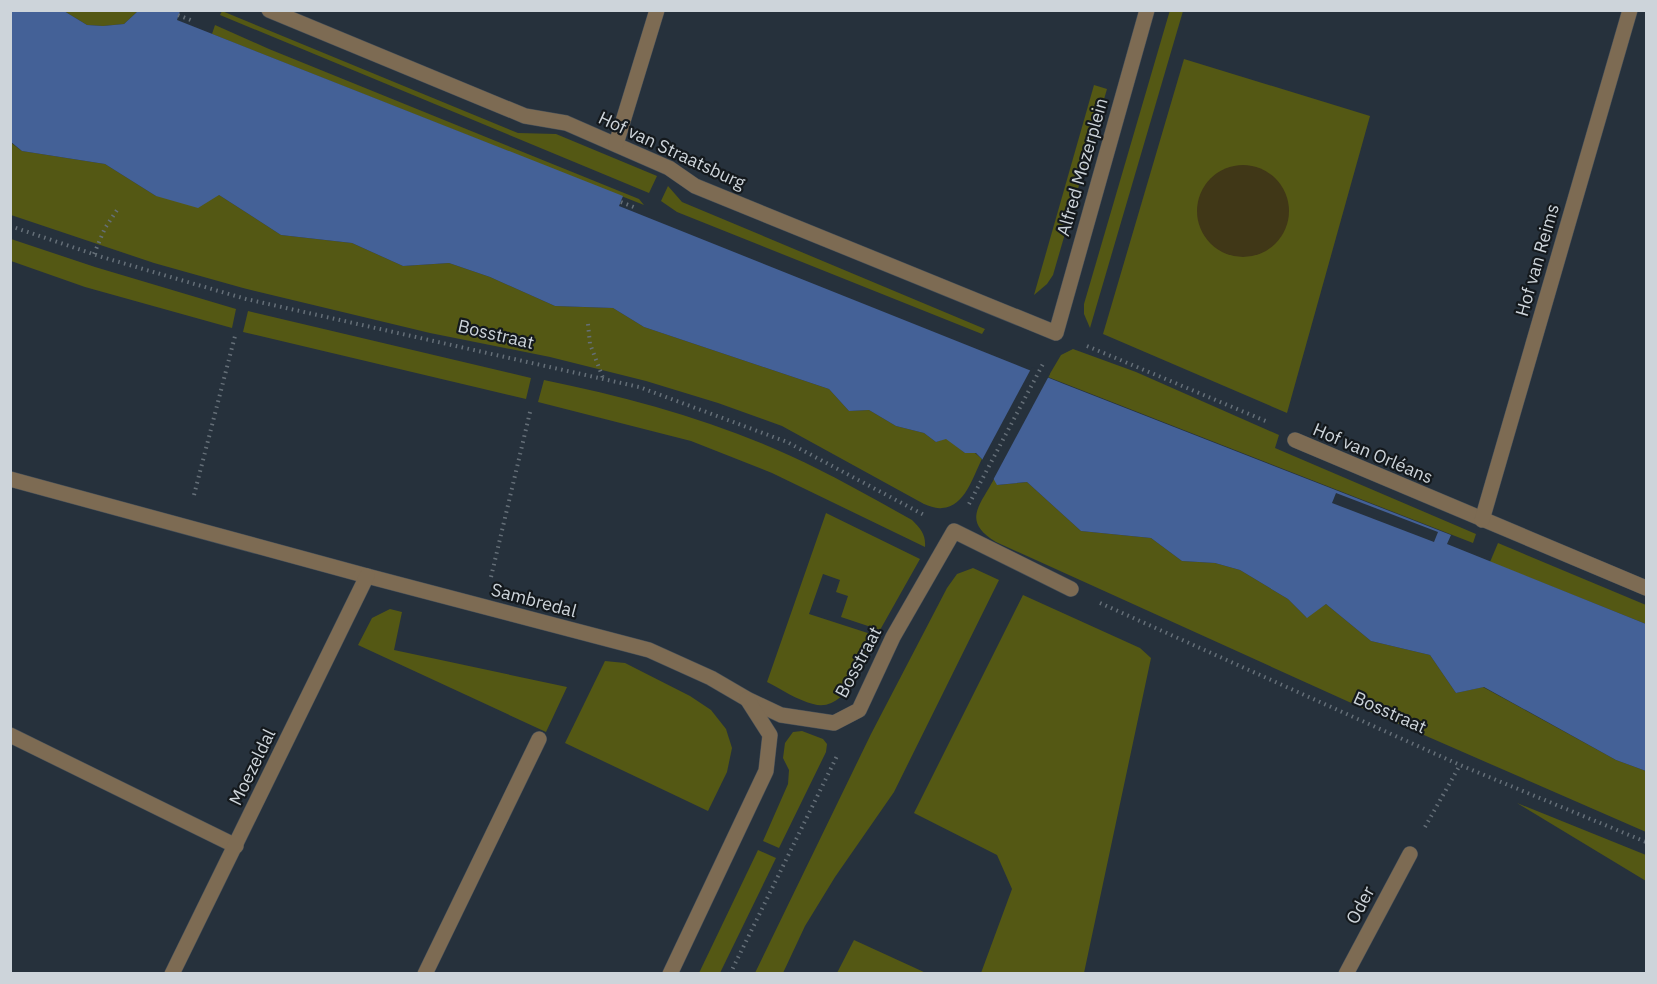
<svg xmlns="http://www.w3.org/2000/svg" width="1657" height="984" viewBox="0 0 1657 984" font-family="'IBM Plex Sans',sans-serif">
<rect width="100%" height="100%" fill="#26313c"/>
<g fill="#545814">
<path d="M1170,10L1183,11L1090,328L1084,314V304Z"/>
<path d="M64,11H138L124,24L103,26L87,25Z"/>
<path d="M222,11L518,133L556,134L657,176L649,193L220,15Z"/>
<path d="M215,25L269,49L639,199L644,205L212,34Z"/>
<path d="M1184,59L1370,116L1287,413L1103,334Z"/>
<path d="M1094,85L1107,89L1053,275L1047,284L1034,295Z"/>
<path d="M10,142L22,151L105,164L156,196L219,195L281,235L352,243L403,266L449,263L490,277L555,306L613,308L644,327L829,389L849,411L869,410L896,426L924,433L936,442L946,438L965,453H975L982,459C973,476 965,507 942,508C936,509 930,506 924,504L782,426L718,403L646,381L550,357L430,333L243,288L154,263L11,215Z"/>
<path d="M668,186L682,202L985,329L982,334L677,212L661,201Z"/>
<path d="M11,239L95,267L236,309L232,328L85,287L11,261Z"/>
<path d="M248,311L531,378L526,399L243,332Z"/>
<path d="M1073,349L1136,372L1279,435L1275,448L1476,534L1473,543L1048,377L1061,355Z"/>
<path d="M544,380C622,396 701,417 775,449C822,469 867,495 912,520C921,529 926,535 925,547L772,473L691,441L538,402Z"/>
<path d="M994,479L998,485L1027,482L1081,531L1151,538L1182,561L1215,563L1240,570L1288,599L1306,617L1326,604L1371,641L1430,655L1456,693L1483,687L1616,760L1646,771V832L1369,711L996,542C962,521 979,507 994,479Z"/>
<path d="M826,513L920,559L880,630L841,617L848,596L836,592L840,580L823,574L809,614L877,636C865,659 847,714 813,704C797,700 781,689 767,682Z"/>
<path d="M1498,543L1646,605V624L1490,562Z"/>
<path d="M973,568L999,580L894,792L835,877L805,926L783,973H755L871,734L947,588L957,574Z"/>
<path d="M1023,595L1140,648L1151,658L1084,973H981L1012,889L997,855L914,813Z"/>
<path d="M390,609L402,612L394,650L567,687L546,732L358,645L372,618Z"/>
<path d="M605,661L625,663L690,696L711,710L726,729L732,748L727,772L708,811L565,743Z"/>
<path d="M802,731L823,739L827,744L826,752L779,848L763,841L788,784L789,770L783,758L785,743L793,732Z"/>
<path d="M1517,803L1646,855V881Z"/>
<path d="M758,850L776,858L720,973H699Z"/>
<path d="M854,940L926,973H837Z"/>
</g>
<circle fill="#403717" cx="1243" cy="211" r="46"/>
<path fill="#446197" d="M10,11H64L87,25L103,26L124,24L138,11H180L177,20L623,196L619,206L1064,384L1451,535L1447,544L1646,624V771L1616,760L1484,687L1456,693L1430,655L1371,641L1326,604L1307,618L1288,599L1240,570L1215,563L1182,561L1151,538L1081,531L1027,482L997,485L982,459L976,453H965L946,439L936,442L924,433L896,426L869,410L849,411L829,389L644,327L613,308L555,306L490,277L449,263L403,266L352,243L281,235L219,195L198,208L156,196L105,164L22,151L11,142Z"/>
<g fill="#26313c">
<path d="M1032,367L1050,374L992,482L981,462Z"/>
<path d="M1336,493L1438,532L1434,542L1332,503Z"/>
</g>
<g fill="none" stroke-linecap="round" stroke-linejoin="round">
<g stroke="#444e58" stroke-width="16">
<g id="minor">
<path d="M269,10L525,116L566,123L669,168L695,186L1056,333L1147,10"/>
<path d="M616,144L657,10"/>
<path d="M1295,440L1646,588"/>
<path d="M10,479L367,576L649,650L711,678L747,699L781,715L834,723L859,710L893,637L954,531L1071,589"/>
<path d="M1482,520L1630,10"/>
<path d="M10,735L236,846"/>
<path d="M172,974L367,576"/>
<path d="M425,974L539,739"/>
<path d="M670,974L766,771L770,735L747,699"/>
<path d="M1346,974L1410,854"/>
</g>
</g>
<g stroke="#656f78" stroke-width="4" stroke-dasharray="1.5 4.5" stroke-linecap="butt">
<path d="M178,15L193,21"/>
<path d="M621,202L636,208"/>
<path d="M10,226L102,257L246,299L639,387L787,442L926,516"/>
<path d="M94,254L105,228L119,207"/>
<path d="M588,324L590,344L603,378"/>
<path d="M1087,346L1268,422"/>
<path d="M194,495L235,336"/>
<path d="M969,504L1044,362"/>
<path d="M491,577L531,408"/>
<path d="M1100,603L1460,765L1646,842"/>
<path d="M1425,827L1460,765"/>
<path d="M730,974L838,754"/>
</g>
<use href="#minor" stroke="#7d6b53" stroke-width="15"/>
</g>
<g text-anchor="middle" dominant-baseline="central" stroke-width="4.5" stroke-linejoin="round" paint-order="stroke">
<g font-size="18" fill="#cdd4da" stroke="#14191d">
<text transform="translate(672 150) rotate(25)">Hof van Straatsburg</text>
<text transform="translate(1082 167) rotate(-74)">Alfred Mozerplein</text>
<text transform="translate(1537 260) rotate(-74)">Hof van Reims</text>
<text transform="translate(496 334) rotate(13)">Bosstraat</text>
<text transform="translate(1373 453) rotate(23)">Hof van Orléans</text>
<text transform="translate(534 600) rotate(15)">Sambredal</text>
<text transform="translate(858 662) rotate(-62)">Bosstraat</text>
<text transform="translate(1390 712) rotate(24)">Bosstraat</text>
<text transform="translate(252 767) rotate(-64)">Moezeldal</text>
<text transform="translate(1360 905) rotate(-62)">Oder</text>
</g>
</g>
<rect width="1657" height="984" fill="none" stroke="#cdd4da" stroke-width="24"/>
</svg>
